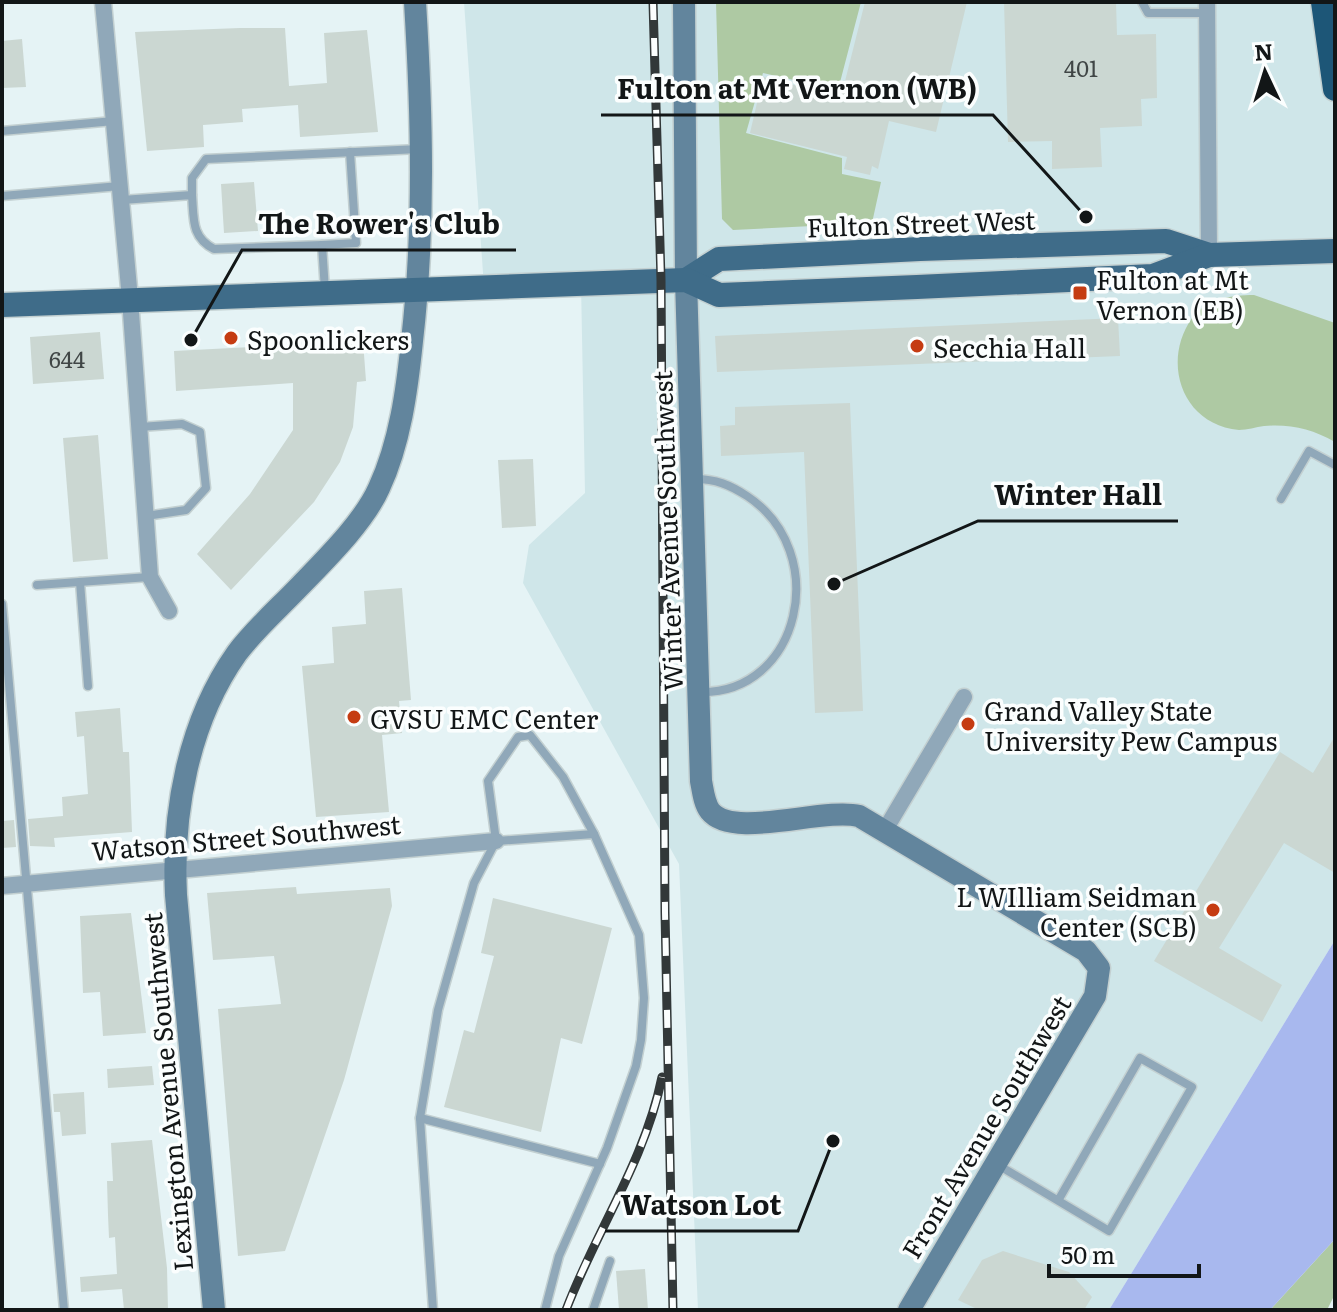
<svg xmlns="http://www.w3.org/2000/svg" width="1337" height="1312" viewBox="0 0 1337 1312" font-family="Literata,serif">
<rect width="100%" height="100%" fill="#e5f3f5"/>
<path fill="#cfe6e9" d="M464,2H1335V940L1109,1310H698L679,864L523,583L529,545L585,493L581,284L484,287Z"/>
<g fill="#aec9a3">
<path d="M716,2H861L838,90L763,73L746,133L842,158V174L881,182L872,223L733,230L722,219Z"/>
<path d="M1254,295L1335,323V442C1312,429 1291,424 1264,426C1256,427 1247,430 1239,430C1182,425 1161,362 1192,318C1207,299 1231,295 1254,295Z"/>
<path d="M1335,1239V1294L1327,1310H1270Z"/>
</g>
<path fill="#a8b8ee" d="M1335,940V1239L1270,1310H1109Z"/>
<g fill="#cbd7d2">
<path d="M865,2H967L936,132L889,121L878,169L872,166L870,175L844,169L847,157L750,133L763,77L841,97Z"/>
<path d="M1004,2H1116L1117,35L1156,34L1157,98L1141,99L1142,126L1100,128L1102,167L1052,169V141L1008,142Z"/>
<path d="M240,28H285L289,86L327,83L324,33L367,30L378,132L300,137L298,105L242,109L243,122L203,125L204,147L147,151L135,32Z"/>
<path d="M22,39L26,87L2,88V41Z"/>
<path d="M254,182L258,231L224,233L221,184Z"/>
<path d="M1118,318L1120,356L717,372L715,336Z"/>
<path d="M100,332L104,379L33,384L30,337Z"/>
<path d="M363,341L366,381L357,382L353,427L340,462L314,502L231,590L197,554L250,494L293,430V383L176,391L174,351Z"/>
<path d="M850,403L863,711L815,713L804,452L721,456L720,426L735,425V407Z"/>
<path d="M98,435L108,559L73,562L63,438Z"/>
<path d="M533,459L536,526L502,528L498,460Z"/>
<path d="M402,588L411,700L399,701L402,733L382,735L389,812L316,817L302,666L334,663L332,627L366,624L364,591Z"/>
<path d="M120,708L123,752H129L132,832L54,838L55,847L30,846L28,819L63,816L62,797L88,794L84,736L77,737L75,712Z"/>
<path d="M1335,736V873L1284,843L1219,948L1282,985L1262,1022L1154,961L1280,752L1313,773Z"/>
<path d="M14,820L16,847L2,848V821Z"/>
<path d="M296,887L297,894L390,888L392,906L344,1080L285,1251L238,1256L218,1009L281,1004L274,956L213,960L207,893Z"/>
<path d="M493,898L612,928L582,1044L561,1038L541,1132L444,1107L464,1030L474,1033L494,956L481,953Z"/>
<path d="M131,913L146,1033L103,1036L100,992L83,993L80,916Z"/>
<path d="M152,1066L154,1085L108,1088L107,1069Z"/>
<path d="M84,1092L86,1134L62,1136L60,1112H54L53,1094Z"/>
<path d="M152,1140L167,1268L168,1310H124L122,1289L81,1292L80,1277L117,1274L115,1237L109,1238L108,1215L107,1181H113L111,1143Z"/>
<path d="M1003,1251L1069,1272L1092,1297L1084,1310H979L958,1300L982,1260Z"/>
<path d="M645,1269L648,1310H619L616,1271Z"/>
</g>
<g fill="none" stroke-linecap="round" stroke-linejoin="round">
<g stroke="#c3d0d1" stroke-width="11">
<g id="lane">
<path d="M1142,2L1148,13H1208"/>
<path d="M2,131L114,121"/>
<path d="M192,195V178L206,159L419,149"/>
<path d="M2,196L120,186"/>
<path d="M122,200L192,195C194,219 191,237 214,249L322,245L325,290"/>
<path d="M322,245L356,243L350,152"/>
<path d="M140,427L182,424L200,432L206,488L186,510L146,516"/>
<path d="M695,479C716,479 730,485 747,496C832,552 801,695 699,692"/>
<path d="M1281,499L1309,451L1335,465"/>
<path d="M80,582L88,686"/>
<path d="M37,585L149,577"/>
<path d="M2,604L64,1310"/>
<path d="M497,841L594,834L639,935L644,998L641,1040L636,1066L607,1148L559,1256L545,1310"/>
<path d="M420,1118L600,1164"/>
<path d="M998,1165L1109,1231L1192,1087L1140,1058L1059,1199"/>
<path d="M433,1310L420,1118L438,1010L474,883L496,841L488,781L518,737L530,735L563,777L594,834"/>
<path d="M593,1310L610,1261"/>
</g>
</g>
<g stroke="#c3d0d1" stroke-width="19">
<g id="street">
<path d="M103,2L130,299L150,577L169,611"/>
<path d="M1207,2L1209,255"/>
<path d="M885,830L964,697"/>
<path d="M2,886L496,841"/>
</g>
</g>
<g stroke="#c3d0d1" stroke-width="25">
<g id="secondary">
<path d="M684,2L686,280L701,781C703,791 704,803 710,811C733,840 823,807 859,816L1086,951L1099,968L1095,996L909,1310"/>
<path d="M214,1310L176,895C172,813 188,722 237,653C255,629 279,608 299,587C325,560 364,522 379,488C400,443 407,390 412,341C425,227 422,116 415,2"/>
</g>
</g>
<g stroke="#c3d0d1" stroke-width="27">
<g id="primary">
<path d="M686,280L719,259L920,249L1166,241L1209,255"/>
<path d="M2,305L686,280L719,295L917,287L1153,276L1209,255L1335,251"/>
</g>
</g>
<g stroke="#c3d0d1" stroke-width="27">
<path id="highway" d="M1323,2L1335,89"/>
</g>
<use href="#lane" stroke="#90a8b9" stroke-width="8"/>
<use href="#street" stroke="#90a8b9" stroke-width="16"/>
<use href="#secondary" stroke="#62859d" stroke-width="22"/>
<use href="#primary" stroke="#3f6c89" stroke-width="24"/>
<use href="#highway" stroke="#1d5677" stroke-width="24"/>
<g stroke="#323839" stroke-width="9">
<g id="rail">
<path d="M653,2L661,280L665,912L673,1310"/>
<path d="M566,1310C596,1231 645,1161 662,1077"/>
</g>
</g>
<use href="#rail" stroke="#fbfefe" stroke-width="6" stroke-dasharray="18" stroke-linecap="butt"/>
</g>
<g fill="#c53c12" stroke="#fbfefe" stroke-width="3">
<rect x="1072" y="285" width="16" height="16" rx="4"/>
<circle cx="231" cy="338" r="8"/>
<circle cx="917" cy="346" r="8"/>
<circle cx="354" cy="717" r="8"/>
<circle cx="968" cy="724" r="8"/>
<circle cx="1213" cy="910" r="8"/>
</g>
<g text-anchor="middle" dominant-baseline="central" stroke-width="7" stroke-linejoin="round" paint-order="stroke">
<g font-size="22" fill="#404646">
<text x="1081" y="67">401</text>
<text x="67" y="358">644</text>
</g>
<g font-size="26" fill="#121617" stroke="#fbfefe">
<text transform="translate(921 222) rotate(-2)">Fulton Street West</text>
<text transform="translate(666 531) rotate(-92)">Winter Avenue Southwest</text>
<text transform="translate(246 836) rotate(-5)">Watson Street Southwest</text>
<text transform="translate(166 1092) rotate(-95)">Lexington Avenue Southwest</text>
<text transform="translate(985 1126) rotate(-59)">Front Avenue Southwest</text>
</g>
<g font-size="26" fill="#121617" stroke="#fbfefe" text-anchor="start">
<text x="1096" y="278">Fulton at Mt<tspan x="1096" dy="30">Vernon (EB)</tspan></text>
<text x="247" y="338">Spoonlickers</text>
<text x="933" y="346">Secchia Hall</text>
<text x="984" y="709">Grand Valley State<tspan x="984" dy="30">University Pew Campus</tspan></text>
<text x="370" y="717">GVSU EMC Center</text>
<text x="1197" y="895" text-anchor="end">L WIlliam Seidman<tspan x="1197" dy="30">Center (SCB)</tspan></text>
</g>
</g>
<path fill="none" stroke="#121617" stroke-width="3" d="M1086 217L993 115H601M191 340L242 250H516M834 584L978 521H1178M833 1141L798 1231H605"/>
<g fill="#121617" stroke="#fbfefe" stroke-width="3">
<circle cx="1086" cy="217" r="8"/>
<circle cx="191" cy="340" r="8"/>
<circle cx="834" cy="584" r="8"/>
<circle cx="833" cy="1141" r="8"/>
</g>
<g font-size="28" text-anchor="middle" font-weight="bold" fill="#121617" stroke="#fbfefe" stroke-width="7" stroke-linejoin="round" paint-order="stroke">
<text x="797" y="99">Fulton at Mt Vernon (WB)</text>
<text x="379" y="234">The Rower's Club</text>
<text x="1078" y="505">Winter Hall</text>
<text x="701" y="1215">Watson Lot</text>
</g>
<rect width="1337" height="1312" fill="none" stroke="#121617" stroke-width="8"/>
<g transform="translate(1265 72) rotate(356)" stroke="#fbfefe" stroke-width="6" paint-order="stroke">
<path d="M0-6L14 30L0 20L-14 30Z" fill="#121617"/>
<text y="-12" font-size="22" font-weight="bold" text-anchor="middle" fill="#121617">N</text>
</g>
<path d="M1049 1264v12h150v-12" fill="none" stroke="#121617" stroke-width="4"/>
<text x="1061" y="1264" font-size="24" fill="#121617" stroke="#fbfefe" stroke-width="6" paint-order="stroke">50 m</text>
</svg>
